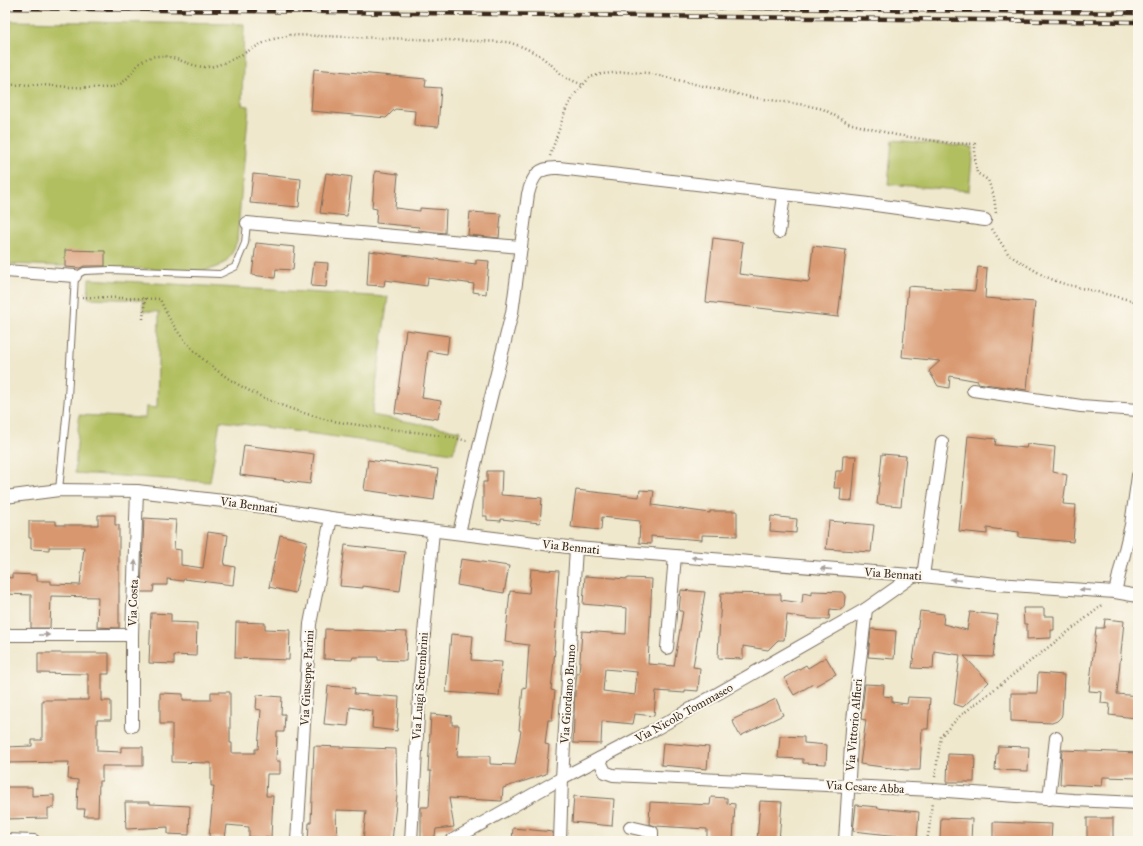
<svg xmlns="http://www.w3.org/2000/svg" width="1143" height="846" viewBox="0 0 1143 846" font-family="'IM FELL Great Primer',serif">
<rect width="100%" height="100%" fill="#fbf7ec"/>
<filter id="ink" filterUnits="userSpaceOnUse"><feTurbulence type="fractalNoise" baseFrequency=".025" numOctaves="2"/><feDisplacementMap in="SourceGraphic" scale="8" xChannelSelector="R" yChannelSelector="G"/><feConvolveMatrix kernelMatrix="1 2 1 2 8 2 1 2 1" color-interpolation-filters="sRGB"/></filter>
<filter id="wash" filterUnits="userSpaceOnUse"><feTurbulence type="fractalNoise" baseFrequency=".012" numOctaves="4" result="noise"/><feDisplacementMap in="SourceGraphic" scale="16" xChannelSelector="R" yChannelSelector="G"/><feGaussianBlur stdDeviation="0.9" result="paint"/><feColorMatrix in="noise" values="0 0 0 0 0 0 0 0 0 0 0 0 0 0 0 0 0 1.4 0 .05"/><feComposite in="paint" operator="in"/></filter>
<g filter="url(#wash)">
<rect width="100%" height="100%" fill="#efe8cd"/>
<g fill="#b2bf61" stroke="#767440">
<path d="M5,21L244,24L242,105L249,106L237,241C230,261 224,267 202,271L5,264Z"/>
<path d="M892,140L973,147L969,191L888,184Z"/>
<path d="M89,279L388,297L372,415L460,431L453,453L220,421L210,482L75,473L79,415L145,418L146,407L157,408L159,312L143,311V300L88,298Z"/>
</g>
<g id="blocks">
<g fill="#d8976e" fill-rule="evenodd">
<path d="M314,69L426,79L425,87L441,88L438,127L414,125L415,111L395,109L386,118L311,111Z"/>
<path d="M375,171L398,174L395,208L420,211V208L446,210L445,233L418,230L419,227L376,223L377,209L372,208Z"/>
<path d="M326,173L352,177L347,216L320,213Z"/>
<path d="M253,174L301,179L299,207L250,203Z"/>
<path d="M470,212L501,214L499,238L468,235Z"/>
<path d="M713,238L743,242L739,274L809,282L813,246L846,250L838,317L706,302Z"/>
<path d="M256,243L295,247L293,270L276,269L275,278L252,275Z"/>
<path d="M65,250L105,251V266H84L80,268L65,267Z"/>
<path d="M369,251L476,264V260L489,261L486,294L473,292L474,284L428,278L427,286L385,280L384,286L367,285Z"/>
<path d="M314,262L328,263L326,287L311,286Z"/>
<path d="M978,267L987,268L985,298L1035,302L1027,390L978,383V381L950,376L949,388L938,386L929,371L940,361L902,357L908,286L975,291Z"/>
<path d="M406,330L449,336L447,354L428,351L422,398L441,401L438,419L395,413Z"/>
<path d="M968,436L996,439L995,445L1026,448L1027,444L1055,447L1053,472L1067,475L1063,504L1076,505L1073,542L1019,537V532L987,528V534L959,531Z"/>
<path d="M244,445L314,454L310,484L240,475Z"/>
<path d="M882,454L906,456L901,506L877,504Z"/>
<path d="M843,456H856L852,501L840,500L841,488H834L836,471H842Z"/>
<path d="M368,460L438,469L434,500L364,490Z"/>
<path d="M487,471H502L501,495L542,498L540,523L501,519V521L487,520V516H483V482H487Z"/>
<path d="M576,490L639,497L640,490L654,491L652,505L710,513V511H737V536L702,535V540L651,536V544L639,543L640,521L602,517L601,530L571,527Z"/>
<path d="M98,515H115V525H119V628L97,627L98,597L51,596L50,628H31V595L5,594V577L12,578V574L37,575V581H51V584L80,585L84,547H49V550L31,549V538H29V521H56V525H98Z"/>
<path d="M771,516L797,519L796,533L770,531Z"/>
<path d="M144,518L176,520L174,549L181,550V565L203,568L208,532L228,535L224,565L235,567L233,585L184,579L183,581L167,579V585H154L153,592H141Z"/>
<path d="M829,521L874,525L871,552L826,549Z"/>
<path d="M280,535L307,541L295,593L269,587Z"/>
<path d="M345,545L405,552L400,591L363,586V588L340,586Z"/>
<path d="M461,559L509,566L504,593L457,585Z"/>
<path d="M531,569L559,571L556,609H557L554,650H555L551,690L555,691L552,720H548L545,744L549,745L546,774L503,788L502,801L449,798L454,827L436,829L435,836L427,841L421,838V807H429L431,771H428L431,714L452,716V725H459L457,756H490V764L515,765L521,731L519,730L523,687L526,688L529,645L505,642L510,591L529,593Z"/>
<path d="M585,576L628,579V578L652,579L648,664L674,666L683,611H679L681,590L705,592L693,667L700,668L698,691L685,690V693L656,691L654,716L635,714L633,724L602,721L601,744L573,743L575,693L577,673L579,674L582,631L626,634L627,608L583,604ZM605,669L637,672L635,695L603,691Z"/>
<path d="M812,591L842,592L845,596L844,607L840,610L830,609L829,619H812L787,615L784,640H778L768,650L743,646V659L718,658L721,593L781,594V600L802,603L803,593L812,595Z"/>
<path d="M1023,608H1044V616H1054V630H1051V638L1027,639V624H1024Z"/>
<path d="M920,611L944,614L943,624L967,630L970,612L998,615L993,657L964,656L989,682L963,707L954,704L960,655L934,651L933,669L912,668Z"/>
<path d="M151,613L171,614V622L197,623L196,656L174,655V664L149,663Z"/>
<path d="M1105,619L1124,621L1117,694L1138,696L1136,718L1109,715L1110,704L1101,703L1102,692L1089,691L1096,628H1104Z"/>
<path d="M236,622L265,623V629L290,630L289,660L235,658Z"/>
<path d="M325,629L407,632L406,661L378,660V657H353L352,660L324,659Z"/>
<path d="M871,629L896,631L894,659L868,657Z"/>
<path d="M451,634L473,636L471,660L502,662L499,696L446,692Z"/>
<path d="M38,653H109V674H102V701H111V720H97V751L121,752V747H143V766H102V781H99L98,816H84L85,809H77L78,780L68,779L69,762L5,763V747L32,746V740H42V700H88V674L38,673Z"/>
<path d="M826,657L836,674L815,686L813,684L794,695L784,678L806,665L808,668Z"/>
<path d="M1038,673L1064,675L1062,714L1061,717L1057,721L1052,723L1011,721V693H1037Z"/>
<path d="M865,684L884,685L883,696L892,697V702L907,704L908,697L930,698L928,729H922L920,770H906L860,764L866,720L861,719Z"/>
<path d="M328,686L355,688L354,694L399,697L397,731L372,728L373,711L350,707L348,726L324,724Z"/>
<path d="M211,692H230V743H232V753H255V749H258L261,710L256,709L257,695L282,697L281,714H285L284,732H277L276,761H280V774H267L266,796H273L271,838L249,837V827L227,825L225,838L209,837L214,786H211V763L172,762V724H160V693L183,694V700H211Z"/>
<path d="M776,699L783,715L740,736L732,720Z"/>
<path d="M780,736L804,737V743L827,745L826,764L803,763V759L778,758Z"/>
<path d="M663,743L709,747L707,769L661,765Z"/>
<path d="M314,746L396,749L397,795L392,841H363L366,811L336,810L337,841H308L309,823H311Z"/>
<path d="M998,746L1029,747L1028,771L995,770L996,755H997Z"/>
<path d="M1062,750L1138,753V778L1103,777L1102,786L1060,784Z"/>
<path d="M948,754L975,755L974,782H947Z"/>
<path d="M5,787H32V796L54,795V808H48V818L5,819Z"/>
<path d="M574,796L614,799L612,826L572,822Z"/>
<path d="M711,797L727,798V803L735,804L733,841H707V829L656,826L649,824L650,802L710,805Z"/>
<path d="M760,801L782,802L779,841H757Z"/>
<path d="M125,802H150V804L190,806L189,835L168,834V827L126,829Z"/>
<path d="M856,805L878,807L877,808L919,812L917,838L853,831Z"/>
<path d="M941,818L972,819L971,841H945V840L940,839Z"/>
<rect x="1087" y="818" width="26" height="23"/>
<path d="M993,822L1052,824L1051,841H993Z"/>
<path d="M513,828L553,832V841H512Z"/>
</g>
</g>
</g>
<g filter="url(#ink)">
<use href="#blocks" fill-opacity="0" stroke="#7a6c5b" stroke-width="1"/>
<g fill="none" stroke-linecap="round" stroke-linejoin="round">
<g stroke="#7a6c5b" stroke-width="8">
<path id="lane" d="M59,490L68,397L75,276L84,271L110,270L220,274L235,267L245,243L247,223"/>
</g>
<g stroke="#7a6c5b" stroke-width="14">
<g id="street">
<path d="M247,223L521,247"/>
<path d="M779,232L784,195"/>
<path d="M5,271L75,276"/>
<path d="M973,390L1081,406L1138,410"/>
<path d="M5,497L59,490L137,491L232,502L331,518L576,548L923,576L996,584L1115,592L1138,596"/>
<path d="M459,533L488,409L512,313L528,194C533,175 538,167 559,168L861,203L985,220"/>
<path d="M923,576L942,442"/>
<path d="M1115,592L1131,525L1138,476"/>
<path d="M5,635H132L137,491"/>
<path d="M667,648L675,556"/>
<path d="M132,726V635"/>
<path d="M599,759L605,772L613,775L933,790L1073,800L1138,803"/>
<path d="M1049,799L1056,738"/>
<path d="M630,827L652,832V841"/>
<path d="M5,840L34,841"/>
<path d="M297,841L310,624L331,518"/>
<path d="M411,841L420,680L433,531"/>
<path d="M451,841L562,778L652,731L866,609L913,576"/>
<path d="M560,841L562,778L576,548"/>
<path d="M845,841L852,729L866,609"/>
</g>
</g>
<g stroke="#7a6c5b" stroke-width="2.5" stroke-dasharray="1 3" stroke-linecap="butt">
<path d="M5,85C26,84 48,85 69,87C83,87 98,89 112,87C134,83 132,57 158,56C178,55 194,71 214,66C234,61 251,48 270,40C276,38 284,37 290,35L508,42L523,47L539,55L554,67L564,77L583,85"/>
<path d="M550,156L566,109L576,93L590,77L602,74L624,72L648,73L750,97L805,105L823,109L848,123L896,135L949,143L975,144V158L977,173L988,180L994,197L996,213"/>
<path d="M992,229L1009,255L1044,276L1061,283L1138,302"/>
<path d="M82,297L160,299C184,360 247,396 307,414C316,416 325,420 333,421C378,429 424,431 468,441"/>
<path d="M143,319L145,298"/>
<path d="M1138,381L1137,392L1138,396"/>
<path d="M935,777L941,736L960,716L1104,604"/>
<path d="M927,841L929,830L932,802"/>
</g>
<use href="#lane" stroke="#fff" stroke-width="6"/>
<use href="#street" stroke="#fff" stroke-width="12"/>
<g stroke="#3b2a1e" stroke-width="4.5">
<g id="rail">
<path d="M522,5L1138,13"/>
<path d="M5,8L1138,22"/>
</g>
</g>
<use href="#rail" stroke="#fbf7ec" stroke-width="3" stroke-dasharray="9" stroke-linecap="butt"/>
</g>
<defs><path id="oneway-solid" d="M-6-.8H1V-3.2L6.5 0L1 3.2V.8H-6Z"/></defs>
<g fill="#a79f9a">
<use href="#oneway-solid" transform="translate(697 558) rotate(-175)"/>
<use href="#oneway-solid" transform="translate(135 566) rotate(-88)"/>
<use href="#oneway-solid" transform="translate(826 569) rotate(-175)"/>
<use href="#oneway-solid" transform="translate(956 580) rotate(-174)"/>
<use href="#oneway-solid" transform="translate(1085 590) rotate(-176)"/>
<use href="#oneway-solid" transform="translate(44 635)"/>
</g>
</g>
<g text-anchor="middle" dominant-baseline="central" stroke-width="4" stroke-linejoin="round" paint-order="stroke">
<g font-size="12" fill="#3b2a1e" stroke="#fbf7ec">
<text transform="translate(249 505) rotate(8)">Via Bennati</text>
<text transform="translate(571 547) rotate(6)">Via Bennati</text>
<text transform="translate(893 574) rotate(4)">Via Bennati</text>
<text transform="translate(133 603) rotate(-88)">Via Costa</text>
<text transform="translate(307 678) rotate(-87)">Via Giuseppe Parini</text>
<text transform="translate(420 686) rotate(-86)">Via Luigi Settembrini</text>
<text transform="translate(568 694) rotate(-86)">Via Giordano Bruno</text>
<text transform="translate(684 713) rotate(-29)">Via Nicolò Tommaseo</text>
<text transform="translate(854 725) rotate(-85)">Via Vittorio Alfieri</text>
<text transform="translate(865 787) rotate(3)">Via Cesare Abba</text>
</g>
</g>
<rect width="1143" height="846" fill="none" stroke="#fbf7ec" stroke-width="20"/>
</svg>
